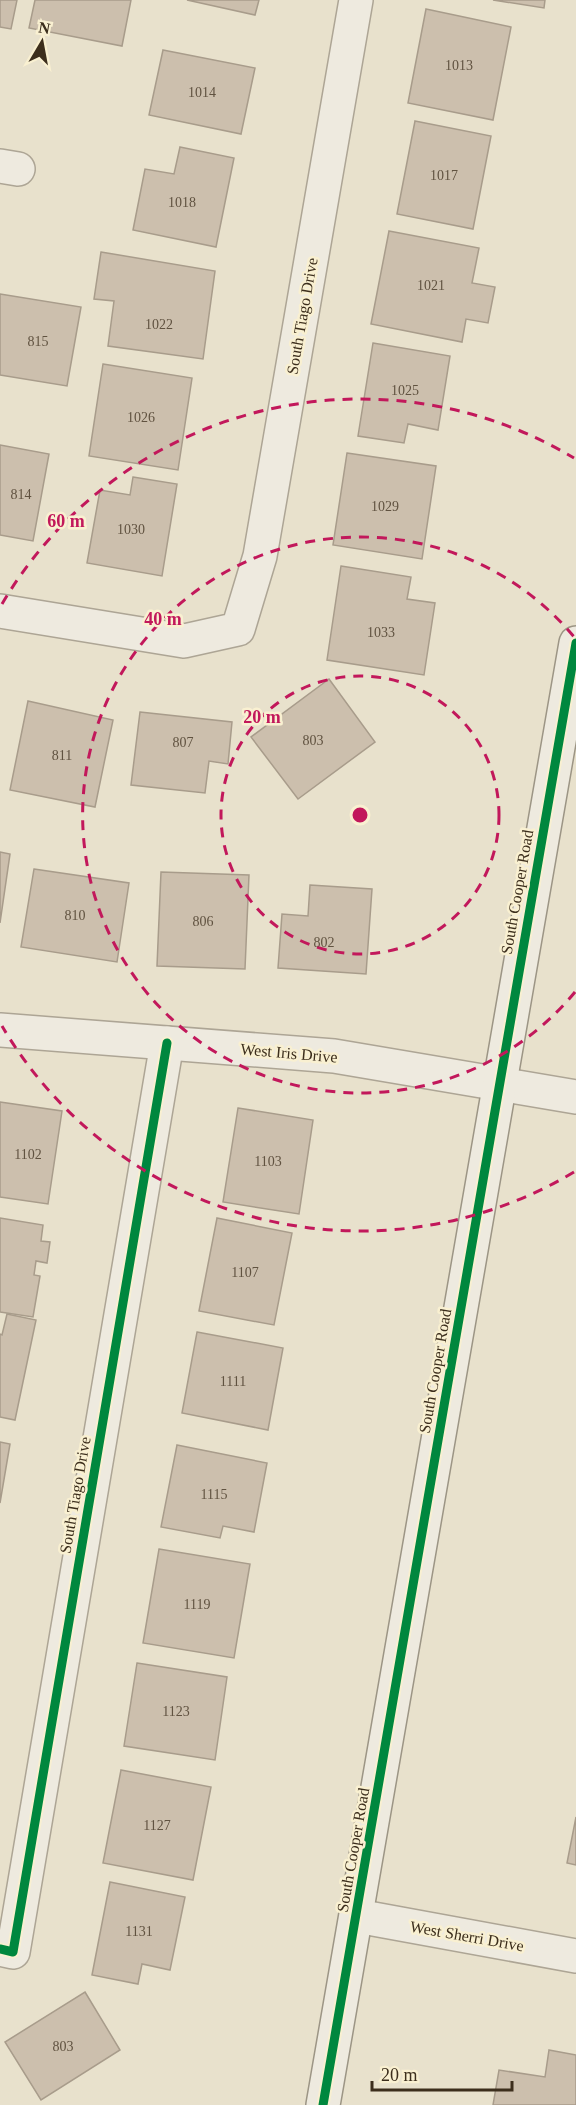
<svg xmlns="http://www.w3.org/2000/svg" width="576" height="2105" viewBox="0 0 576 2105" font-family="'Times New Roman',serif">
<rect width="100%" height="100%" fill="#e8e1cc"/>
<g fill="#ccbfad" stroke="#a89c8b" stroke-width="1.5">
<path d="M0,0H17L11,29L0,27Z"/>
<path d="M35,0H131L122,46L29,28Z"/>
<path d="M187,0H259L255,15Z"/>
<path d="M493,0H545L544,8Z"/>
<path d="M426,9L511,27L493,120L408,103Z"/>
<path d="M163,50L255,68L241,134L149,115Z"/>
<path d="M415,121L491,136L473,229L397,214Z"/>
<path d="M180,147L234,158L216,247L133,230L145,169L174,174Z"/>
<path d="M389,231L479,248L472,283L495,287L488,323L466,319L462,342L371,324Z"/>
<path d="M101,252L215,271L203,359L108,346L114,301L94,299Z"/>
<path d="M0,294L81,307L67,386L0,375Z"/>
<path d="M373,343L450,356L438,430L408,424L404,443L358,436Z"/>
<path d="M103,364L192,378L178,470L89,456Z"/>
<path d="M0,445L49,454L33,541L0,535Z"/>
<path d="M347,453L436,466L422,559L333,545Z"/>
<path d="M133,477L177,484L162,576L87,563L100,490L130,495Z"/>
<path d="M341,566L411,577L407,599L435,603L424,675L327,660Z"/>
<path d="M329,679L375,742L298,799L251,737Z"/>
<path d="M28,701L113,720L95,807L10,790Z"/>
<path d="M140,712L232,722L228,764L209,761L205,793L131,785Z"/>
<path d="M0,852L10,854L0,923Z"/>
<path d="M34,869L129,883L117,962L21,947Z"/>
<path d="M161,872L249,875L245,969L157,966Z"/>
<path d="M310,885L372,889L366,974L278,968L282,914L308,916Z"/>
<path d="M0,1102L62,1111L48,1204L0,1197Z"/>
<path d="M238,1108L313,1120L299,1214L223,1202Z"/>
<path d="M0,1218L43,1225L41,1241L50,1242L47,1263L36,1261L34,1275L40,1276L33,1317L0,1312Z"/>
<path d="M217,1218L292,1233L274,1325L199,1311Z"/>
<path d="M7,1314L36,1320L15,1420L0,1417V1334L2,1335Z"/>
<path d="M197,1332L283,1348L268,1430L182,1413Z"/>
<path d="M0,1442L10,1444L0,1503Z"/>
<path d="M177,1445L267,1463L254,1532L223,1526L220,1538L161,1527Z"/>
<path d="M159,1549L250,1564L234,1658L143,1643Z"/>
<path d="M137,1663L227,1677L215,1760L124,1746Z"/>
<path d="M121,1770L211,1787L193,1880L103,1863Z"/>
<path d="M576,1817V1865L567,1863Z"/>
<path d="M110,1882L185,1897L170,1970L142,1964L138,1984L92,1975Z"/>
<path d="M85,1992L120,2050L41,2100L5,2042Z"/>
<path d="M549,2050L576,2055V2105H493L499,2070L545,2077Z"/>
</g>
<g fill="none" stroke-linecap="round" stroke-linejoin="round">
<g stroke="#ada595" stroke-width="36">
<g id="street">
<path d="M0,166L18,169"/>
<path d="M0,611L184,641L238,629L260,556L356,0"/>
<path d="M0,1030L334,1056L576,1097"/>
<path d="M357,1916L576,1956"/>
<path d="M0,1949L13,1952L167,1043"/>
</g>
</g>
<g stroke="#9c9585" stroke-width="36">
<path id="secondary" d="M323,2105L576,643"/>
</g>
<use href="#street" stroke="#eeeadf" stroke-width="33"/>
<use href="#secondary" stroke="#eeeadf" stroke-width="33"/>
<g stroke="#f9f0d1" stroke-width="13">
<g id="cycleway">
<path d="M0,1949L13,1952L167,1043"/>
<path d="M323,2105L576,643"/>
</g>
</g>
<use href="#cycleway" stroke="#00873e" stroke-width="9"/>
</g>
<g fill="none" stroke="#c2185b" stroke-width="3" stroke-dasharray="10 8">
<circle cx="360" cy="815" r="139"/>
<path d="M575 992A278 278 0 1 1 575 638"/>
<path d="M574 1172A416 416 0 0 1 2 1026M2 604A416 416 0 0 1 574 458"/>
</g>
<g text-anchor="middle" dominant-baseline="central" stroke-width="5" stroke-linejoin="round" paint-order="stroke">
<g font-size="14" fill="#605240">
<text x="459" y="65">1013</text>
<text x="202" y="92">1014</text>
<text x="444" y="175">1017</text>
<text x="182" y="202">1018</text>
<text x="431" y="285">1021</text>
<text x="159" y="324">1022</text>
<text x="38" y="341">815</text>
<text x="405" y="390">1025</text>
<text x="141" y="417">1026</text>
<text x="21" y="494">814</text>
<text x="385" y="506">1029</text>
<text x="131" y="529">1030</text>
<text x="381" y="632">1033</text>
<text x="313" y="740">803</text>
<text x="183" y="742">807</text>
<text x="62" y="755">811</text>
<text x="75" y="915">810</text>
<text x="203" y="921">806</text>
<text x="324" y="942">802</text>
<text x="28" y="1154">1102</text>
<text x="268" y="1161">1103</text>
<text x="245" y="1272">1107</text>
<text x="233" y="1381">1111</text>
<text x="214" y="1494">1115</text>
<text x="197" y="1604">1119</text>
<text x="176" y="1711">1123</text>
<text x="157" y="1825">1127</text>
<text x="139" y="1931">1131</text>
<text x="63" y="2046">803</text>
</g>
<g font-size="16" fill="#3c2e1c" stroke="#f9f0d1">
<text transform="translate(302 316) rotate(-80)">South Tiago Drive</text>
<text transform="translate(517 892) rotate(-80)">South Cooper Road</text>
<text transform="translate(289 1053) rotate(5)">West Iris Drive</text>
<text transform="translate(435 1371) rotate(-80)">South Cooper Road</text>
<text transform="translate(75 1495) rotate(-80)">South Tiago Drive</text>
<text transform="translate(353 1850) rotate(-80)">South Cooper Road</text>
<text transform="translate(467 1936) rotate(10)">West Sherri Drive</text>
</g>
</g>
<circle cx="360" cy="815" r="9" fill="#c2185b" stroke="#f9f0d1" stroke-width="3"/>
<g font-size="18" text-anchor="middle" font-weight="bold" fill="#c2185b" stroke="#f9f0d1" stroke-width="5" stroke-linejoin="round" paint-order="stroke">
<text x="66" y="527">60 m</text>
<text x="163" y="625">40 m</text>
<text x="262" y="723">20 m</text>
</g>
<g transform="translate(42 42) rotate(10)" stroke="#f9f0d1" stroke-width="4.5" paint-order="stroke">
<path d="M0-4.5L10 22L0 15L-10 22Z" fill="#3c2e1c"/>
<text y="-9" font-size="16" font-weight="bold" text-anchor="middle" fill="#3c2e1c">N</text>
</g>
<path d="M372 2081v9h140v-9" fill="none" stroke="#3c2e1c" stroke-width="3"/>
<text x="381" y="2081" font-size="18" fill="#3c2e1c" stroke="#f9f0d1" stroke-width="4.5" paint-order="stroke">20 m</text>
</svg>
